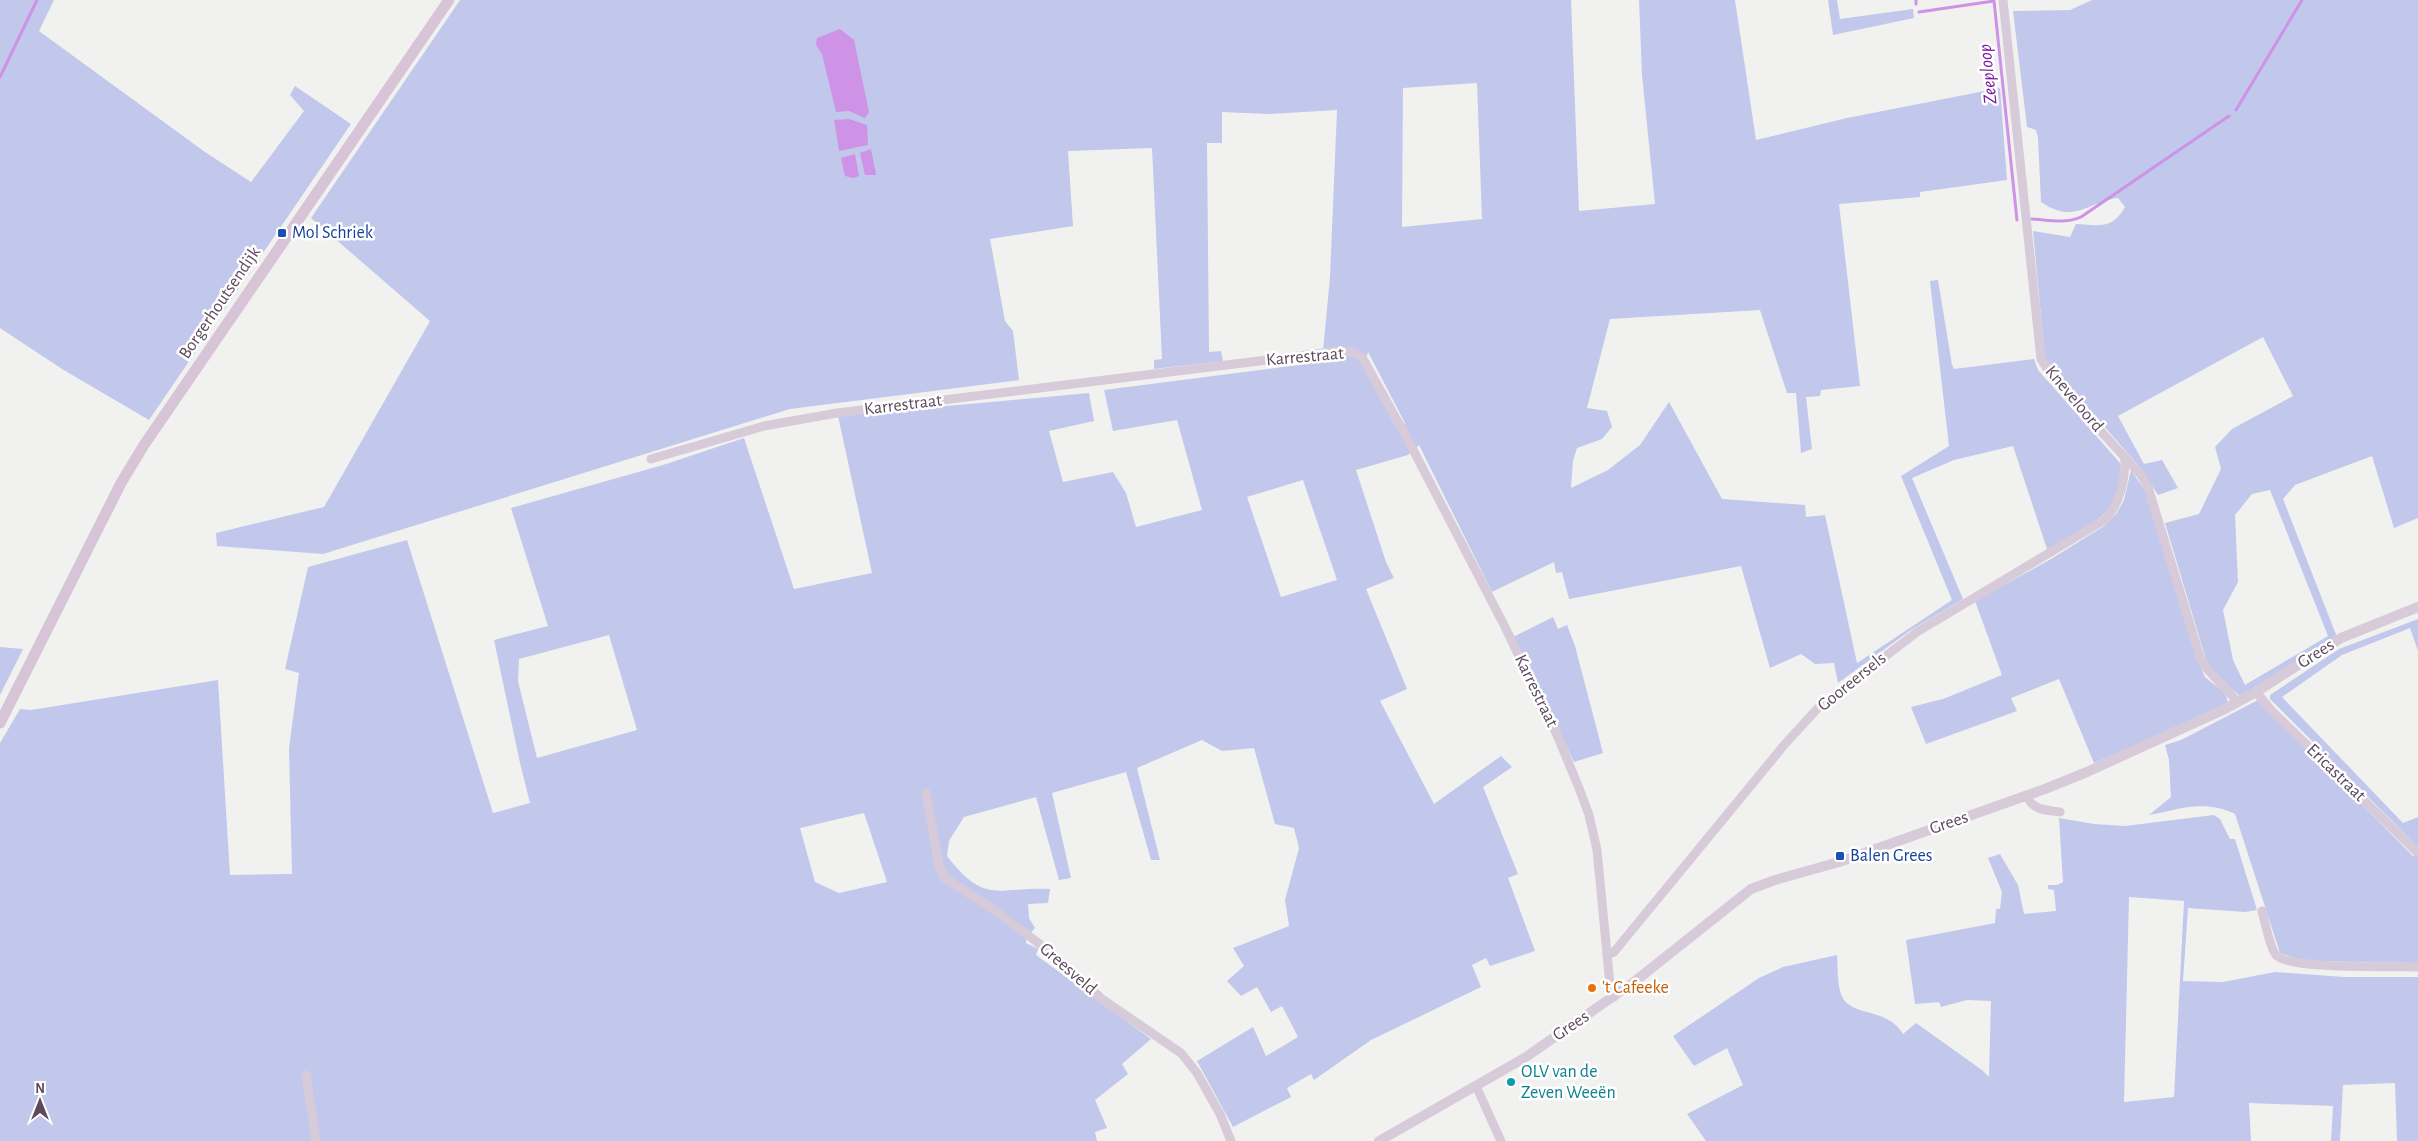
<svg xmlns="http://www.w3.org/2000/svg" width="2418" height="1141" viewBox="0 0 2418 1141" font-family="'Alegreya Sans',sans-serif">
<rect width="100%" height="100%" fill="#f1f2f0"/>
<g fill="#c2c7ec" fill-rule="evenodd">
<path d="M0,0H54L39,31L205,152L251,182L304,111L290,95L295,86L351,124L149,420L62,369L0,328Z"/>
<path d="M460,0H1571L1579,211L1655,204L1642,75L1639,0H1735L1756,140L1847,118L2000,88L2007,180L1920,192V197L1839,204L1860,386L1821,390L1820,396L1806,397L1812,449L1801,453L1796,393H1787L1760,310L1610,319L1587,408L1607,411L1612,427L1602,439L1577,448L1573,461L1571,488L1608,470L1640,445L1669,402L1722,499L1805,505L1806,517L1825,515L1857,663L1952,600L1901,476L1949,446L1930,281L1938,280L1952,365L1954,369L2034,359L2038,370L2120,463C2126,514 2085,528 2048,552L2013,446L1954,460L1912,478L1963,599L1911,630L1838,683L1834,663L1815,664L1801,654L1770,668L1741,566L1569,599L1562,572L1556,573L1554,562L1492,592L1419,445L1408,455L1356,470L1386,562L1394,578L1366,589L1407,689L1380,701L1434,804L1501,756L1512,767L1483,787L1518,874L1508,878L1535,951L1490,966L1486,958L1472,965L1481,987L1371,1040L1314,1080L1311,1074L1287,1088L1291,1097L1233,1127L1197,1061L1253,1027L1266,1056L1298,1037L1282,1006L1271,1012L1257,987L1241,996L1227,981L1244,966L1233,948L1289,926L1285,900L1299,848L1294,828L1275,824L1254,748L1222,751L1202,740L1137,768L1160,860H1151L1126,772L1052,793L1071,878L1059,880L1036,797L964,817L949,841L947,856C985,905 996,887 1050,889L1048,903L1028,904L1029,918L1035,928L1027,937L1026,943L1038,949L1036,955L1151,1039L1122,1064L1128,1074L1095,1100L1107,1128L1095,1132L1097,1141H0V743L20,709L31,710L218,680L230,875L292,874L289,748L299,673L285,669L308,567L407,540L493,813L530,803L520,763L494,640L548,626L511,508L663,465L744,438L794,589L872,573L838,416L1089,393L1094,421L1049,431L1063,482L1113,472L1126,493L1136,527L1202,510L1177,420L1113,431L1104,390L1322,362L1330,277L1337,110L1268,114L1222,112V143H1207L1209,352L1221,351L1223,361L1154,369V360L1162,359L1152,148L1068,151L1073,226L990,239L1005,321L1013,331L1019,380L790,409L323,554L217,546L216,533L324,507L430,321L311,218ZM1477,83L1482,219L1402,227L1403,88ZM1368,352L1405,423L1398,430L1364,366ZM1303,480L1337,580L1281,597L1247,497ZM609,635L637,730L537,758L518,681L519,659ZM864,813L887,882L839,893L815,882L800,828Z"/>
<path d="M1828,0H1837L1840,19L1913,9L1914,18L1833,35Z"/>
<path d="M2092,0H2418V518L2394,528L2372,456L2295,485L2283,499L2337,637L2240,696L2222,681L2207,663L2165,523L2199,514L2221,469L2215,447L2232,429L2293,396L2263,337L2118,416L2144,464L2162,460L2178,488L2158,495L2139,466L2045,359L2033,231L2070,237L2076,224C2099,225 2112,230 2125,207L2118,198C2087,202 2075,225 2041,202L2038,138L2036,130L2027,127L2013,11L2070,10ZM2270,490L2328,636L2245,685L2233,660L2223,610L2238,582L2235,515L2252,494Z"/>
<path d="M2131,470L2146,492L2196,656L2205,677L2225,693L2228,702L2195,720L2094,763L2059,679L2011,698L2017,711L1926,744L1911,707L1943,699L2002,675L1975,601L2051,559L2104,526L2116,514L2124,500Z"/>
<path d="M1553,617L1558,629L1567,625L1575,646L1603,753L1574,762L1513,637Z"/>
<path d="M2418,619V651L2410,628L2342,655L2282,697L2403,823L2418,817V847L2270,699V695L2339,649Z"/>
<path d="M0,647L23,649L0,695Z"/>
<path d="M2258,700L2413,856L2418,853V963L2303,961L2280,953L2235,814C2205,799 2180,809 2149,815L2171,797L2169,760L2165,745L2181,740Z"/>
<path d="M2214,815L2220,819L2230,839H2235L2257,910L2245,912L2188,908L2183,981L2223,982L2275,972L2344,977H2418V1141H2397L2395,1083L2343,1085L2340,1141H2331L2333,1106L2249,1103L2251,1141H1706L1687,1114L1743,1085L1727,1048L1694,1066L1673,1036L1759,978L1783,967L1837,955C1838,967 1837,983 1841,994C1849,1018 1886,1006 1903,1034L1916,1023L1982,1070L1989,1077L1991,1001L1967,1000L1941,1007L1939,1002L1915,1004L1906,940L1995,923L1996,909H2000L2002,892L1988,858L2000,854L2018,885L2024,914L2056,911L2054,890L2048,889V885H2057L2063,882L2059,818L2094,824L2125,826ZM2129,897L2184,901L2174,1097L2124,1102Z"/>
</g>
<g fill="#ce93e6">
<path d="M840,29L854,40L869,112L865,118L849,111L836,112L822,54L816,45L817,38Z"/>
<path d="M849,119L867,125L868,145L839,151L834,120Z"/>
<path d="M871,149L876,175H865L860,153Z"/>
<path d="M855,154L859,176L853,178L845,176L841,158Z"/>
</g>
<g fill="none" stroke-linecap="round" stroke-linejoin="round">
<g stroke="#ce93e6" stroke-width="3">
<path d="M1916,0V4"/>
<path d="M1919,12L1994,1L2017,220"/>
<path d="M0,77L37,0"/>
<path d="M2236,110L2302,0"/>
<path d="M2032,219C2049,220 2065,224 2081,217L2229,116"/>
</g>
<g stroke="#d8cbd9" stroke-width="9">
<path d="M2003,0L2041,359L2054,380L2141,475L2148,487L2200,657L2207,669L2238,702"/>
<path d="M651,459L764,426L837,413L1340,351L1352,352L1362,357L1408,440L1505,627L1557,735L1579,788L1589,815L1597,850L1610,985L1614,997"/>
<path d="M2256,692L2271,710L2418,853"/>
<path d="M926,793L939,865L945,878L997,912L1037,942L1102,999L1181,1053L1197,1073L1220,1114L1231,1141"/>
<path d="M2027,796C2032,810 2046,810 2060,812"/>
<path d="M2262,911C2265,922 2270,948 2276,955C2289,970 2394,966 2418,967"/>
<path d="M1607,955L1614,952L1785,744L1817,709L1917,632L2106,519C2121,500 2125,481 2125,457"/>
<path d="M306,1075L316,1141"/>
<path d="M1476,1086L1501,1141"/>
</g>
<path stroke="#d8cbd9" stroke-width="10" d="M1379,1141L1526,1057L1634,982L1751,889L1775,880L1839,862L2045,789L2087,772L2223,710L2256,692L2341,638L2418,607"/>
<path stroke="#d7c4d7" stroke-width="11" d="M0,723L121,483L144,445L449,0"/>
</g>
<g fill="#1a4fb4" stroke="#fff" stroke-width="2">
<rect x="277" y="228" width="10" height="10" rx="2.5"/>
<rect x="1835" y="851" width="10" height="10" rx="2.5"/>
</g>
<circle fill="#e8710a" stroke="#fff" stroke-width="2" cx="1592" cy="988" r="5"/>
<circle fill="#0f9aa8" stroke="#fff" stroke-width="2" cx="1511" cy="1082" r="5"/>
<g text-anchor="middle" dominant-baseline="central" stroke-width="5" stroke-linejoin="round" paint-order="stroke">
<g font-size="18" fill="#164399" stroke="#fff" text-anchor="start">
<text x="292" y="233">Mol Schriek</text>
<text x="1850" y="856">Balen Grees</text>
</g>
<g font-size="18" fill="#5c495c" stroke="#fff">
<text transform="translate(220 303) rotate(-56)">Borgerhoutsendijk</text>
<text transform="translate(1305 357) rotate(-5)">Karrestraat</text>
<text transform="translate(2074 399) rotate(50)">Kneveloord</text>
<text transform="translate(903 405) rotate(-7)">Karrestraat</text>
<text transform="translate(2316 654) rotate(-32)">Grees</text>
<text transform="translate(1852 682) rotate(-39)">Gooreersels</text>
<text transform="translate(1536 691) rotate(64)">Karrestraat</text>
<text transform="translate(2336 773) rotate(44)">Ericastraat</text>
<text transform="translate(1949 823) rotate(-19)">Grees</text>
<text transform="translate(1068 969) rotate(41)">Greesveld</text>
<text transform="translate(1571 1026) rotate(-34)">Grees</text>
</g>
<g font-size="18" fill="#c56008" stroke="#fff" text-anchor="start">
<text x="1602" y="988">'t Cafeeke</text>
</g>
<g font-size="18" fill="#0d838f" stroke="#fff" text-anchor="start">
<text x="1521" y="1072">OLV van de<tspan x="1521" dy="21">Zeven Weeën</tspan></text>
</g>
<g font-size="19" font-style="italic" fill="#7a17a2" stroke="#fff">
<text transform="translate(1988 74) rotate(-96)">Zeeploop</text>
</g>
</g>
<g transform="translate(40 1101)" stroke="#ffffff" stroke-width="4" paint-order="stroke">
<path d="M0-4L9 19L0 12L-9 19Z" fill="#5c495c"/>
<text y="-8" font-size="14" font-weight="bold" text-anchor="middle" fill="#5c495c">N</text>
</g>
</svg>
